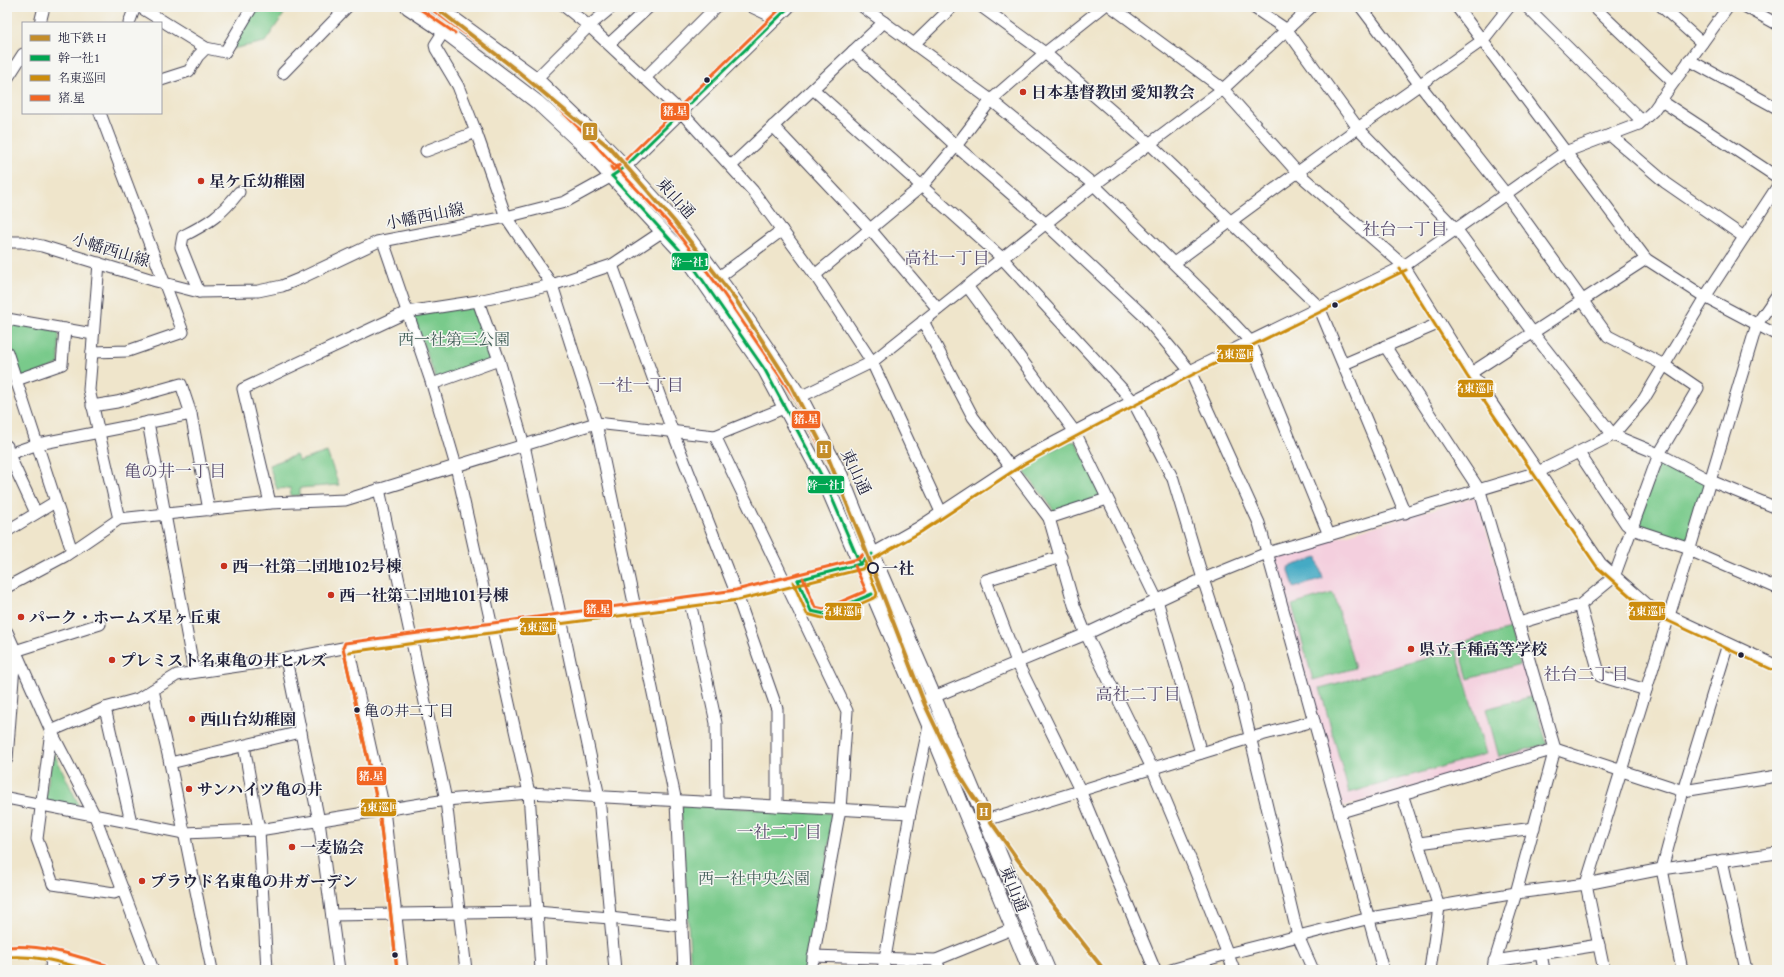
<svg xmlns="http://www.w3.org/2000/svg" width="1784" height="977" viewBox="0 0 1784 977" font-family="'EB Garamond','Noto Serif JP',serif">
<rect width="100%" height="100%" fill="#f6f6f2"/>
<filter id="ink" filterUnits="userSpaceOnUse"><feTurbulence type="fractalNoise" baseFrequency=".025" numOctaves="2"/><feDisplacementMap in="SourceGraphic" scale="8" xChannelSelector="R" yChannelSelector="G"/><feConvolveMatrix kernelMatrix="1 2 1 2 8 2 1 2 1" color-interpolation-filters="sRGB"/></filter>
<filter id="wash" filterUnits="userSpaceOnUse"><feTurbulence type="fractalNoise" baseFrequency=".012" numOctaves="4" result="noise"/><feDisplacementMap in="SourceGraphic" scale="16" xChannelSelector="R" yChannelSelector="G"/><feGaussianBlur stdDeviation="0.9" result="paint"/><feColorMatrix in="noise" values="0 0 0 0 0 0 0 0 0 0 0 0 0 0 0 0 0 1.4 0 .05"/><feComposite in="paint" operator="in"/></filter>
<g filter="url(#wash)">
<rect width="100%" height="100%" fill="#efe5cb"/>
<path fill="#f4cfde" d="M1475,497L1477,498L1549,747L1346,806L1342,805L1272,556Z"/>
<g fill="#79ca8b" stroke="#4e7663">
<path d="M257,7H271L284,14L265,42L232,49Z"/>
<path d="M476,303L495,355L493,360L436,379L412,315Z"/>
<path d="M7,321L59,331V364L22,380L7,333Z"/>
<path d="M1070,441L1076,442L1103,495L1055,513L1046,499L1025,473L1028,463Z"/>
<path d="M327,452L339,485L300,488V495L291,496L290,488L277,489L269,465L296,455L299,461Z"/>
<path d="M1659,462L1707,482L1686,545L1638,529L1637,525Z"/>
<path d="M1333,593L1355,668L1313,680L1292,605Z"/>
<path d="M1510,629L1520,664L1468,679L1458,643Z"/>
<path d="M1456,650L1486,754L1349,793L1320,688Z"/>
<path d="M1533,696L1547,744L1499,757L1486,709Z"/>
<path d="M53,751L78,803L74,808L45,801Z"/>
<path d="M683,805L830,813L834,817L808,970H691L681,807Z"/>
</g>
<path fill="#45aac4" stroke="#346680" d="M1317,558L1323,579L1294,588L1288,567Z"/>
</g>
<g filter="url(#ink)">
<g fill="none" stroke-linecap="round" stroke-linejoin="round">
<g stroke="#413f51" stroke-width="13">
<g id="minor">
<path d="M140,7L206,48L225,52L252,7"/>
<path d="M565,7L589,26L681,112L753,191L815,275L872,362L941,512"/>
<path d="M752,7L777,19"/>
<path d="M863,7L991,100L1094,185L1218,307L1250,341L1329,535L1267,553L1203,579L1086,634L926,700"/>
<path d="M982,7L1045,53L1150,144L1319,307L1405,513"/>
<path d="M1112,7L1223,89L1298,173L1404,266L1471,373L1601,564L1650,607L1777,666"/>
<path d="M1253,7L1287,30L1358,128L1457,230L1533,333L1613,435L1659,454L1711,481L1777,508"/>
<path d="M1361,7L1420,85L1506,194L1608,336L1664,365L1698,388L1659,454L1614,577L1580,605L1519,623"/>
<path d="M1457,7L1646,259L1705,297L1777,335"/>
<path d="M1527,7L1642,121"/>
<path d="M1594,7L1673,82"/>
<path d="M1662,7L1702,43"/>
<path d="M1746,7L1777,24"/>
<path d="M40,23L44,7"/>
<path d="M129,23L135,7"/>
<path d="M609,44L649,7"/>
<path d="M914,44L952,7"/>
<path d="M853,51L956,146L1046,224L1144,316L1190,371L1259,523L1383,970"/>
<path d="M1689,60L1777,108"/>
<path d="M283,73L347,7"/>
<path d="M645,78L716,7"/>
<path d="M7,79L23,54"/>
<path d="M536,79L589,26L612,7"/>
<path d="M161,80L189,71L198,56L206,48"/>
<path d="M813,89L1002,258L1133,401L1173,479L1203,579L1238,686L1298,936L1313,970"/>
<path d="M1660,100L1777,177"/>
<path d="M773,126L870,229L938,309"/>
<path d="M476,132L506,217L552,285L596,423L676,802L684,970"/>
<path d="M1610,135L1666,183L1744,237"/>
<path d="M426,151L476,132L458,86L436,49L435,45L444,31"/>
<path d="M731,166L884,22"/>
<path d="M383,241L432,384L456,466L529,793L541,970"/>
<path d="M7,242H22L42,246L156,281L199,292L258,291L282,286L299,279L377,242L506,217L565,202L612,176L625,167L789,7"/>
<path d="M99,263L89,390L119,519"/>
<path d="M1174,263L1358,128L1483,40L1509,7"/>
<path d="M612,265L672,430L737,595L777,709V806"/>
<path d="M815,275L923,185L956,146L991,100L1045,53L1103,7"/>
<path d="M718,278L782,230"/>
<path d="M967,286L1075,432L1157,600L1201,753"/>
<path d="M199,292L181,247L183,236C209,223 221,215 239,192"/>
<path d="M478,301L499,360L524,445L599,797L615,970"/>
<path d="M7,319L93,334"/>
<path d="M923,321L973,417L1049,518L1074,605L1086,634L1152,768L1194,868L1234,970"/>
<path d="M7,352L72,551"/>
<path d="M92,352L128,351L183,332L100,113"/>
<path d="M1344,364L1440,323"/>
<path d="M1471,373L1646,259"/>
<path d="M16,380L62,364L65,329"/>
<path d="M432,384L499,360"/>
<path d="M800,397L872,362L1094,185L1223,89L1311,7"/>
<path d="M92,406L117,402L181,384L191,414"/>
<path d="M148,422L194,672"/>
<path d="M715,436L784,408"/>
<path d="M7,446L10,457L36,513"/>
<path d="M1579,453L1626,524L1632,529L1690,548L1694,552L1777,588"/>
<path d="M9,454L38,444L191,414L209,510"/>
<path d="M379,489L446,800L466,970"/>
<path d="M270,503L243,389L407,312L478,301L552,285L612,265L663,231"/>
<path d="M1049,518L1107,499"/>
<path d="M7,531L55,502"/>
<path d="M1329,535L1538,472L1613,435L1644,399L1705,297L1777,187"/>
<path d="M1061,557L986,580L1017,662L1080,790L1155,970"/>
<path d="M7,587L65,556L119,519L270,503L345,500L596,423L715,436L847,711L840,809L811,970"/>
<path d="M690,602L716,723L717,803"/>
<path d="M1580,605L1600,676L1646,690"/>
<path d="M7,632L51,731L95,816L153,970"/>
<path d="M348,647L384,809L402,970"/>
<path d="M7,652L15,651L100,624"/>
<path d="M286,659L319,821L339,970"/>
<path d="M153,690L170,763L212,970"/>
<path d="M105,708L131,822"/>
<path d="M244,746L259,830L267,970"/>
<path d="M7,759L15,652"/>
<path d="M170,763L301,732"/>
<path d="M1402,794L1439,907L1430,970"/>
<path d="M7,798L184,833L259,830L446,800L529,793L910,813"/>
<path d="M1341,812L1555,749L1480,491L1385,346"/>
<path d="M986,820L1250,738L1314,721"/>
<path d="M1419,843L1534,828"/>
<path d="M1722,860L1746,970"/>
<path d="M123,889L114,893L53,884L37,839L51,731L105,708L138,699L177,675L286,659L348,647L737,595L860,564L872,554L918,528L1021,460L1190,371L1404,266L1565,152L1639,124L1653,111L1728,7"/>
<path d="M332,915L536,912L610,918L682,926"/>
<path d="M7,952C39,947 74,961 105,970"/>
<path d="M1541,954L1544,970"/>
<path d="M813,956L936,960L1012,929"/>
<path d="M936,960L940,970"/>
<path d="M1494,961L1599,945"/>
<path d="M51,970L52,956"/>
<path d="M883,970L910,813L929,725"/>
<path d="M1171,970L1227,954L1370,918L1516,893L1586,884L1662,869L1777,853"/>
<path d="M1492,970L1516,893L1555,749L1683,791L1777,776"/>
<path d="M1604,970L1586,884L1690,548L1757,324L1777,295"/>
<path d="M1682,970L1662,869L1683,791L1728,644"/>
</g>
</g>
<g stroke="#413f51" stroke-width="16">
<g id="major">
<path d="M408,7L444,31L537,102L580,142L688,259L765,370L826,484L929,725L1030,970"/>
<path d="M437,7L536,79L589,130L625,167L683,231L725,287L800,397L841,476L872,554L934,697L1048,970"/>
</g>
</g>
<use href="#minor" stroke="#fff" stroke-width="11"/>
<use href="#major" stroke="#fff" stroke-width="14"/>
<g stroke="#f6f6f2" stroke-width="6">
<g id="bus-1">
<path d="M612,176L688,259L765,370L826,484L860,564"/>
<path d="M612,176L625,167L789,7"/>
<path d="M798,580L811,611L825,614L872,594"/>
<path d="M798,580L860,564L872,554"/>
</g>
</g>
<g stroke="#f6f6f2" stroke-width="6">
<g id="bus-2">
<path d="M1400,269L1467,376L1597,567L1647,611L1775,671"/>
<path d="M793,582L807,614L826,619L876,597L877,593L865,562"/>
<path d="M343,648L379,810L397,970"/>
<path d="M349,652L738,600L862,569L875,558L921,532L1024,464L1192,375L1406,270"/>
<path d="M7,957C36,955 61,962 88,970"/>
</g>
</g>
<g stroke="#f6f6f2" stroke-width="6">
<g id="bus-3">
<path d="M417,7L455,33"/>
<path d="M611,167L613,170L622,163L782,7"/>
<path d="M803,578L815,607L824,609L866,591L855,566"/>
<path d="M7,947C42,944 74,955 106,965"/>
<path d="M397,970L379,810L343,648L345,643L736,590L858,559L866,552L836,478L796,400L721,290L679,234L585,134L533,83L434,11"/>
</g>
</g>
<use href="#bus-1" stroke="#00a651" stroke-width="3"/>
<use href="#bus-2" stroke="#cc8c0c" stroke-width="3"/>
<use href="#bus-3" stroke="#f26522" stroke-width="3"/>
<g stroke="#f6f6f2" stroke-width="7">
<path id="metro-1" d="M435,7L515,69L610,148L674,221L736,300L790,384L827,455L861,538L925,705L954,766L972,795L1018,860L1104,970"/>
</g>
<use href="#metro-1" stroke="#c48d29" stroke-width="4"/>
</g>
</g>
<g fill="#22223b" stroke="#f6f6f2" stroke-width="1.5">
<circle cx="707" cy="80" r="3.5"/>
<circle cx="1335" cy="305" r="3.5"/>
<circle cx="1741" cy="655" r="3.5"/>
<circle cx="357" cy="710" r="3.5"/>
<circle cx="395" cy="955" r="3.5"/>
</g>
<g fill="#c8321e" stroke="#f6f6f2" stroke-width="1.5">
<circle cx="1023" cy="92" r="4"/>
<circle cx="201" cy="181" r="4"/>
<circle cx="224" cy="566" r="4"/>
<circle cx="331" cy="595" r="4"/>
<circle cx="21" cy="617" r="4"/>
<circle cx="1411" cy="649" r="4"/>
<circle cx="112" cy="660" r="4"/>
<circle cx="192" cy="719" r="4"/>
<circle cx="189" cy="789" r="4"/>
<circle cx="292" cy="847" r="4"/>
<circle cx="142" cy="881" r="4"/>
</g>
<circle fill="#f6f6f2" stroke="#22223b" stroke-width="2" cx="873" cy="568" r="5"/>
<g text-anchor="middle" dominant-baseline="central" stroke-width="3" stroke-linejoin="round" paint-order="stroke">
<g font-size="15" fill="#22223b" stroke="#f6f6f2" text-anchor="start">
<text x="364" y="710">亀の井二丁目</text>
</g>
<g font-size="16" font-weight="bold" fill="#22223b" stroke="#f6f6f2" text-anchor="start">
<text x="1031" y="92">日本基督教団 愛知教会</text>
<text x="209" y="181">星ケ丘幼稚園</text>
<text x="232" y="566">西一社第二団地102号棟</text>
<text x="339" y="595">西一社第二団地101号棟</text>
<text x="29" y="617">パーク・ホームズ星ヶ丘東</text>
<text x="1419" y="649">県立千種高等学校</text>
<text x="120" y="660">プレミスト名東亀の井ヒルズ</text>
<text x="200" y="719">西山台幼稚園</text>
<text x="197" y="789">サンハイツ亀の井</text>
<text x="300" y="847">一麦協会</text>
<text x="150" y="881">プラウド名東亀の井ガーデン</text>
</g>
<g font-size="16" fill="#22223b" stroke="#f6f6f2">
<text transform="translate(676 198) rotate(48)">東山通</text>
<text transform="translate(425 216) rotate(-11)">小幡西山線</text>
<text transform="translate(111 250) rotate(17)">小幡西山線</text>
<text transform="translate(856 472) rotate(65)">東山通</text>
<text transform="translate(1014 889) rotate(68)">東山通</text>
</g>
<g font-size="16" fill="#405d57" stroke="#f6f6f2">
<text x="454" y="339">西一社第三公園</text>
<text x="754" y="878">西一社中央公園</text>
</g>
<g font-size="16" font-weight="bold" fill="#22223b" stroke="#f6f6f2" text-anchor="start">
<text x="882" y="568">一社</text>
</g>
<g font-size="17" fill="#584c6d" stroke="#f6f6f2">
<text x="1405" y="229">社台一丁目</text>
<text x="947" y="258">高社一丁目</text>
<text x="641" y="385">一社一丁目</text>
<text x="175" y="471">亀の井一丁目</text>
<text x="1586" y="674">社台二丁目</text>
<text x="1138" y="694">高社二丁目</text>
<text x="779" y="832">一社二丁目</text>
</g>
</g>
<g stroke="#f6f6f2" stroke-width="1.5">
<rect x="660" y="102" width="30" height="19" rx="4" fill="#f26522"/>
<rect x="582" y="122" width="16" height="19" rx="4" fill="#c48d29"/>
<rect x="671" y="252" width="38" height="19" rx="4" fill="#00a651"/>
<rect x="1216" y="344" width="38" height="19" rx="4" fill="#cc8c0c"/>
<rect x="1457" y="379" width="37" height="19" rx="4" fill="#cc8c0c"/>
<rect x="791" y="410" width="30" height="19" rx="4" fill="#f26522"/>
<rect x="816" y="440" width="16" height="19" rx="4" fill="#c48d29"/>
<rect x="807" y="475" width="38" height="19" rx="4" fill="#00a651"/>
<rect x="583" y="599" width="30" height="19" rx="4" fill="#f26522"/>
<rect x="1628" y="601" width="38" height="20" rx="4" fill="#cc8c0c"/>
<rect x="824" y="602" width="38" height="19" rx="4" fill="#cc8c0c"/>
<rect x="519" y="617" width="38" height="19" rx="4" fill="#cc8c0c"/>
<rect x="356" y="766" width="31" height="20" rx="4" fill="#f26522"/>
<rect x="360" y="798" width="37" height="19" rx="4" fill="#cc8c0c"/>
<rect x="976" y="802" width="16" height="19" rx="4" fill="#c48d29"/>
</g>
<g font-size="11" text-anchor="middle" font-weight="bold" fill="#fff">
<text x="675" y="115">猪.星</text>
<text x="590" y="135">H</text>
<text x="690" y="266">幹一社1</text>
<text x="1235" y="358">名東巡回</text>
<text x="1475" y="392">名東巡回</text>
<text x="806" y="423">猪.星</text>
<text x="824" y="453">H</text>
<text x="826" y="489">幹一社1</text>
<text x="598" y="613">猪.星</text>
<text x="1647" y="615">名東巡回</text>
<text x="843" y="615">名東巡回</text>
<text x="538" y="631">名東巡回</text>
<text x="371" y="780">猪.星</text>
<text x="378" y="811">名東巡回</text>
<text x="984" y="816">H</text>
</g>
<rect width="1784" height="977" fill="none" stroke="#f6f6f2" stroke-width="24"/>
<rect x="22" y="22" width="140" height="92" fill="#f6f6f2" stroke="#a1a1a9"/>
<rect x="30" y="35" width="20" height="6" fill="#c48d29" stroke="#a1a1a9"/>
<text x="58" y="42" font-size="12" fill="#22223b">地下鉄 H</text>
<rect x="30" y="55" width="20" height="6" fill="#00a651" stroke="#a1a1a9"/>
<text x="58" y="62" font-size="12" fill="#22223b">幹一社1</text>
<rect x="30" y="75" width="20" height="6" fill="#cc8c0c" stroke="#a1a1a9"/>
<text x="58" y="82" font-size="12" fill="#22223b">名東巡回</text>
<rect x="30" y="95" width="20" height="6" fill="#f26522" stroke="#a1a1a9"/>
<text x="58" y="102" font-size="12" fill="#22223b">猪.星</text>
</svg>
